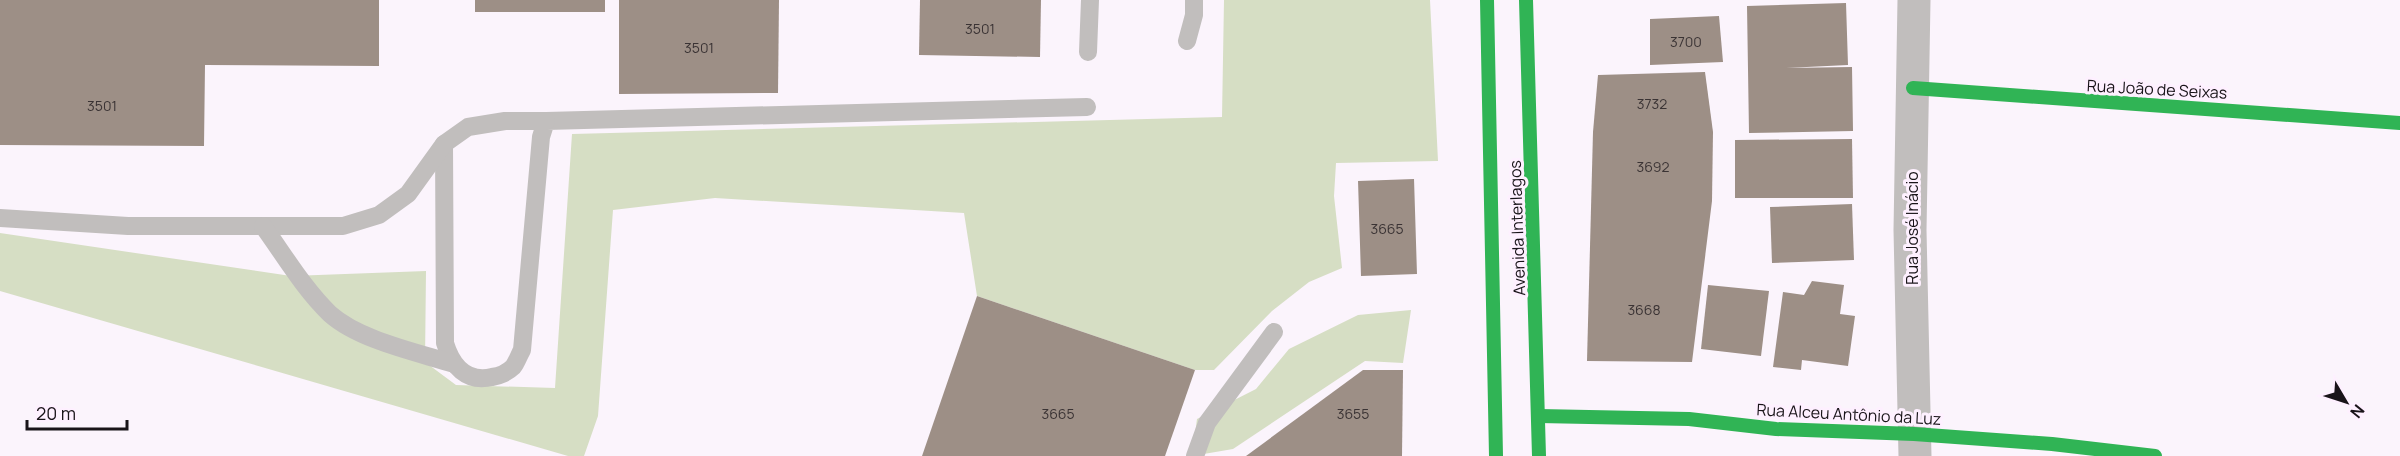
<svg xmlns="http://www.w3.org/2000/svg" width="2400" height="456" viewBox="0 0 2400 456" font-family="Manrope,sans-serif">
<rect width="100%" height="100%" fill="#fbf4fc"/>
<g fill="#d6dec4">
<path d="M1224,0H1430L1438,161L1336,163L1334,196L1342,268L1309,282L1272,311L1214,370H1195L977,296L964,213L715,198L613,210L598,416L584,456H568L0,291V233L291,276L426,271L425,362L456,385L555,388L572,134L1222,117Z"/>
<path d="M1411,310L1403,363L1365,361L1233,449L1192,456L1197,419L1256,389L1289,349L1358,315Z"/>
</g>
<g fill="#9d8f86">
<path d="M0,0H379V66L205,65L204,146L0,145Z"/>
<rect x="475" y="0" width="130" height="12"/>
<path d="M619,0H779L778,93L619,94Z"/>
<path d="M920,0H1041L1040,57L919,55Z"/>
<path d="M1846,3L1848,65L1786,68L1852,67L1853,131L1749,133L1747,6Z"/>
<path d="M1719,16L1723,62L1650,65V19Z"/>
<path d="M1705,72L1713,132L1712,201L1692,362L1587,361L1593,132L1598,75Z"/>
<path d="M1852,139L1853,198H1735V140Z"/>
<path d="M1414,179L1417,274L1361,276L1358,181Z"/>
<path d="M1852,204L1854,260L1772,263L1770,207Z"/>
<path d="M1812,281L1844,285L1840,314L1855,316L1848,366L1802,360L1801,370L1773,367L1783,292L1804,295Z"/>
<path d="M1708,285L1769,291L1761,356L1701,349Z"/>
<path d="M977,296L1195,370L1165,456H922Z"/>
<path d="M1363,370H1403L1402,456H1246Z"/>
</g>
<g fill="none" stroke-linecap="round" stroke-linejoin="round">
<g stroke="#c1bebd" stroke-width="18">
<path d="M1187,41L1194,15V0"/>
<path d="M1088,52L1090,0"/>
<path d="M444,144L445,343C452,366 466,383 492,377C499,376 508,372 513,367C517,362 519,355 522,350L541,137L546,121L1087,107"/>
<path d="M0,218L128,226H343L379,215L408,194L444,144L468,127L505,121H546"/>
<path d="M263,226C284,255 304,289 330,314C359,340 416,352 454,364"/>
<path d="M1195,456L1207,423L1274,332"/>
</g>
<path stroke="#c1bebd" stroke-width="33" d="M1914,0L1910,230L1915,456"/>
<g stroke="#30b455" stroke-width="14">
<path d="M1487,0L1496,456"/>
<path d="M1526,0L1539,456"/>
<path d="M1913,88L2400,123"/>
<path d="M1539,416L1689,419L1776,429L1914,434L2052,444L2155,456"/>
</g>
</g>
<g text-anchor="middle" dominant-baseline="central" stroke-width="6" stroke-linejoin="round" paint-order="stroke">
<g font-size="14" fill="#3a3334">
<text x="980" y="28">3501</text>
<text x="1686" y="41">3700</text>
<text x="699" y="47">3501</text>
<text x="1652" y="103">3732</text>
<text x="102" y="105">3501</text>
<text x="1653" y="166">3692</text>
<text x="1387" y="228">3665</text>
<text x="1644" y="309">3668</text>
<text x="1058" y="413">3665</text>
<text x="1353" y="413">3655</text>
</g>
<g font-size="16" fill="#191419" stroke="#fef0ff">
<text transform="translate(2157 89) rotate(3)">Rua João de Seixas</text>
<text transform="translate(1517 228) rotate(-92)">Avenida Interlagos</text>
<text transform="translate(1912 228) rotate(-90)">Rua José Inácio</text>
<text transform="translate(1849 414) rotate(3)">Rua Alceu Antônio da Luz</text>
</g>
</g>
<g transform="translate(2346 402) rotate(129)" stroke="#fef0ff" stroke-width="4.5" paint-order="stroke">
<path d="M0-4.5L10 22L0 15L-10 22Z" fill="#191419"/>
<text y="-9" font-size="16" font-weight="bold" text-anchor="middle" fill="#191419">N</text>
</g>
<path d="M27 420v9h100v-9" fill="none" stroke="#191419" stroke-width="3"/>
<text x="36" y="420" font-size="18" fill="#191419" stroke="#fef0ff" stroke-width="4.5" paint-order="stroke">20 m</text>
</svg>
